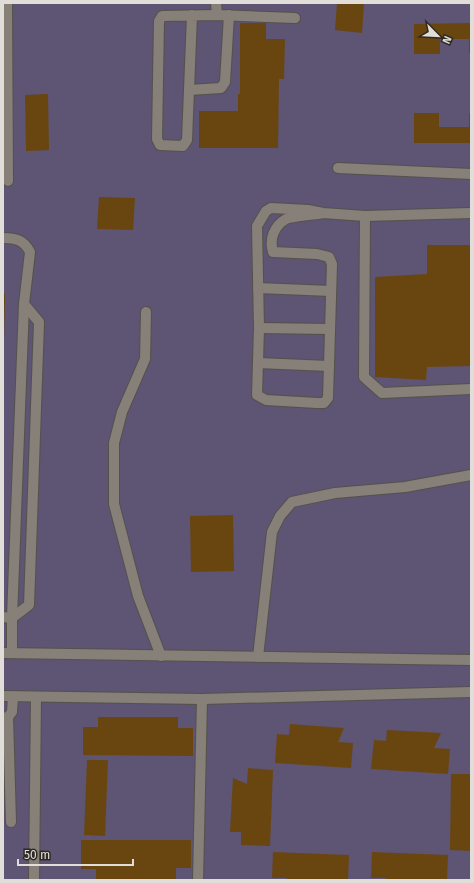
<svg xmlns="http://www.w3.org/2000/svg" width="474" height="883" viewBox="0 0 474 883" font-family="'Fira Sans',sans-serif">
<rect width="100%" height="100%" fill="#38332c"/>
<rect fill="#5e5473" x="3" y="3" width="468" height="877"/>
<g fill="#694610">
<path d="M337,3H364L362,33L335,30Z"/>
<path d="M240,23H266V39H285L284,79H279L278,148H199V111H238V94H240Z"/>
<path d="M471,23V53H469V39H440V54H414V24Z"/>
<path d="M48,94L49,150L26,151L25,95Z"/>
<path d="M414,113H439V127H469V113H471V143H414Z"/>
<path d="M99,197L135,198L133,230L97,229Z"/>
<path d="M427,245H471V366L427,367L426,380L375,377V277L427,274Z"/>
<path d="M3,294H5L4,339H3Z"/>
<path d="M233,515L234,571L191,572L190,516Z"/>
<path d="M98,717H178V728H193V756L83,755V727H98Z"/>
<path d="M290,724L344,728L338,742L353,743L351,768L275,763L277,734L289,735Z"/>
<path d="M387,730L441,733L434,748L450,749L448,774L371,769L374,740L386,741Z"/>
<path d="M87,760H108L105,836L84,835Z"/>
<path d="M248,768L273,770L270,846L241,845V832H230L233,778L247,784Z"/>
<path d="M451,774H471V851L450,850Z"/>
<path d="M81,840H191V868H176V879H96V869H81Z"/>
<path d="M273,852L349,855L348,880H286L287,878H272Z"/>
<path d="M372,852L448,855L447,880H385L386,878H371Z"/>
</g>
<g fill="none" stroke-linecap="round" stroke-linejoin="round">
<g stroke="#55514c" stroke-width="12">
<g id="minor">
<path d="M7,3L8,181"/>
<path d="M216,3L217,15"/>
<path d="M192,15L187,140L183,146L160,145L157,139L159,21L162,16L217,15L295,18"/>
<path d="M189,90L221,88L225,82L229,15"/>
<path d="M338,168L471,174"/>
<path d="M323,213C314,215 293,216 286,219C274,226 269,239 273,252L317,254L329,257L332,264L328,398L324,403H317L266,400L257,395L259,328L257,226L266,211L271,208L308,210L323,213L365,216L471,213"/>
<path d="M365,216L364,377L382,393L471,389"/>
<path d="M3,238C16,238 24,240 30,252L24,304L12,618V653"/>
<path d="M258,288L331,291"/>
<path d="M146,312L145,359L122,412L114,443V504L138,596L161,656"/>
<path d="M259,328L330,329"/>
<path d="M258,363L329,366"/>
<path d="M3,617L12,618L29,605L39,322L24,304"/>
<path d="M3,653L471,660"/>
<path d="M258,657L272,532L280,516L292,502L335,493L405,487L471,475"/>
<path d="M3,696L202,699L471,692"/>
<path d="M8,717L11,822"/>
<path d="M3,718L8,717L12,712L13,697"/>
<path d="M34,880L36,697"/>
<path d="M198,880L202,699"/>
</g>
</g>
<use href="#minor" stroke="#868079" stroke-width="10"/>
</g>
<rect width="474" height="883" fill="none" stroke="#e1ddd9" stroke-width="8"/>
<g transform="translate(438 36) rotate(114)" stroke="#2d2923" stroke-width="3" paint-order="stroke">
<path d="M0-3L7 15L0 10L-7 15Z" fill="#e1ddd9"/>
<text y="-6" font-size="11" font-weight="bold" text-anchor="middle" fill="#e1ddd9">N</text>
</g>
<path d="M18 859v6h115v-6" fill="none" stroke="#e1ddd9" stroke-width="2"/>
<text x="24" y="859" font-size="12" fill="#e1ddd9" stroke="#2d2923" stroke-width="3" paint-order="stroke">50 m</text>
</svg>
